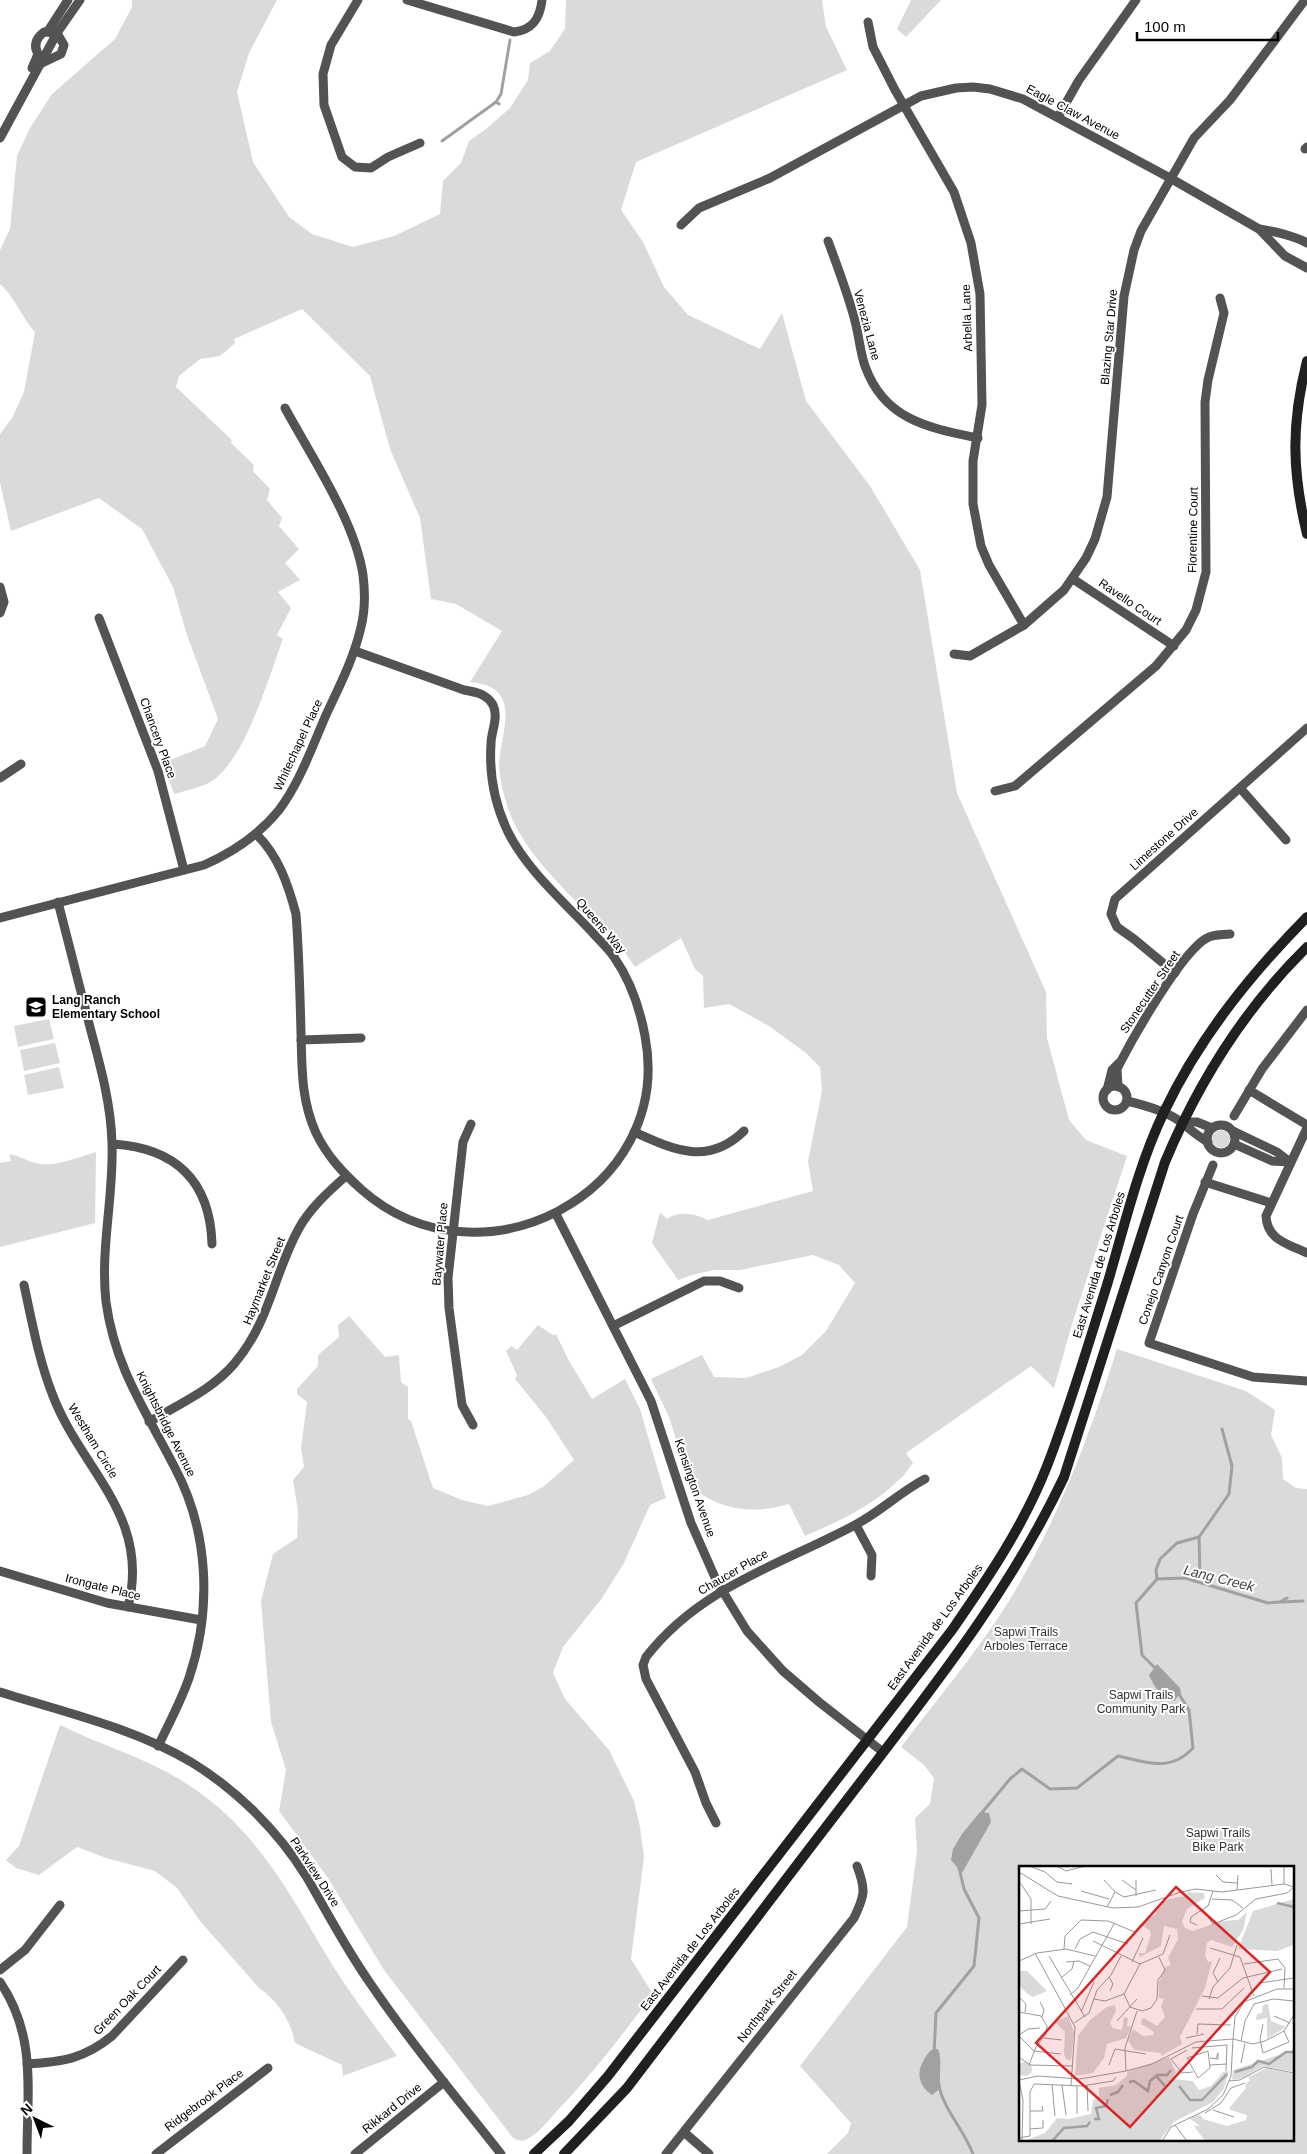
<svg xmlns="http://www.w3.org/2000/svg" width="1307" height="2154" viewBox="0 0 1307 2154" font-family="Helvetica,sans-serif">
<rect width="100%" height="100%" fill="#fff"/>
<g fill="#dadada" fill-rule="evenodd">
<path d="M132,0H277L249,53L237,92L253,162L289,217L312,234L353,247L394,236L440,214L443,181L461,163L469,141L486,129L510,108L528,80L530,63L550,51L565,29L566,0H822L826,27L847,70L636,162L621,210L643,242L664,287L688,315L760,349L782,313L806,401L870,486L920,570L957,793L1046,992L1047,1038L1069,1120L1086,1140L1127,1156L1072,1324L1054,1388L1031,1366L906,1453L913,1463C908,1468 906,1474 901,1478C874,1505 840,1521 805,1536L789,1504C757,1513 729,1512 701,1494L694,1497L669,1417L651,1379L702,1355L714,1377L746,1378L779,1367L802,1355L826,1331L855,1283L839,1265L813,1255L740,1270H714L692,1275L678,1280L652,1243L660,1212L667,1219C679,1210 695,1214 708,1220L813,1191L808,1161L822,1091L820,1067L806,1053L769,1026L729,1004L704,1008L703,976L695,969L681,938L635,967L623,950C586,907 523,859 507,805C503,793 500,779 499,767C499,734 526,687 470,682L502,631L456,604L431,599L420,518L390,449L370,376L302,309L234,339L235,343L220,356L200,359L179,376L176,387L232,440L231,443L254,465L253,471L270,489L267,500L282,518L279,526L299,549L285,563L300,580L278,592L291,608L277,635L283,639C269,676 244,766 207,784C197,788 185,791 174,794L163,763L205,746L218,719L187,635L173,587L142,529L99,498L11,531L0,483V434L12,418L24,392L35,332C21,317 16,298 0,284V250L10,229L17,156L30,128L52,94L115,39L132,7Z"/>
<path d="M911,0H941L906,37L897,29Z"/>
<path d="M49,1019L54,1039L18,1047L14,1026Z"/>
<path d="M55,1043L60,1063L24,1071L20,1050Z"/>
<path d="M59,1067L64,1088L28,1095L24,1075Z"/>
<circle cx="1221" cy="1139" r="9"/>
<path d="M96,1152L95,1223L0,1247V1163L11,1161L9,1154C21,1156 26,1161 36,1163C54,1168 78,1157 96,1152Z"/>
<path d="M349,1316L385,1357L399,1355L401,1382L408,1387V1419L411,1421L433,1488L462,1500L488,1506L528,1495L543,1487L574,1460L546,1417L515,1379L517,1375L506,1351L511,1346L517,1350L538,1325L553,1335L556,1334L568,1359L592,1399L625,1379L640,1409L666,1498L650,1505L624,1563L602,1598L563,1647L553,1673L565,1699L609,1750L634,1801L640,1827L644,1857L631,1959L653,1994C622,2035 591,2076 555,2113C547,2122 538,2134 527,2139C522,2142 518,2140 513,2138L384,1970L328,1878L279,1811L286,1770L271,1722L261,1601L273,1554L297,1538L298,1511L293,1480L304,1467L301,1448L307,1402L297,1394V1389L318,1366V1355L339,1337L338,1325Z"/>
<path d="M1117,1349L1246,1391L1275,1410L1271,1435L1282,1458L1283,1479L1296,1488L1307,1489V2154H827L848,2133L851,2123L800,2066L907,1927L917,1851L915,1818L930,1804L934,1778L924,1765L901,1747C941,1694 986,1642 1019,1584C1062,1509 1091,1431 1117,1349ZM1021,1868H1293V2140H1021Z"/>
<path d="M60,1725C102,1746 148,1758 187,1784C258,1829 291,1897 333,1966C353,1997 375,2027 397,2056L343,2076L342,2065L295,2043C291,2021 278,2001 259,1988L200,1921L177,1888L155,1871L106,1858L77,1847L39,1875L16,1868L6,1860L19,1846Z"/>
</g>
<g fill="#a1a1a1">
<path d="M1157,1664L1180,1688L1181,1693L1174,1701C1162,1698 1154,1687 1149,1675Z"/>
<path d="M980,1812L989,1813L991,1822L962,1873L951,1860L953,1849L962,1834Z"/>
<path d="M938,2049C943,2060 938,2075 941,2088L932,2095C914,2082 917,2066 931,2050Z"/>
</g>
<g fill="none" stroke-linecap="round" stroke-linejoin="round">
<g stroke="#a1a1a1" stroke-width="3">
<path d="M499,104L496,102L501,94L510,40"/>
<path d="M442,141L496,102"/>
<path d="M1157,1579L1156,1570L1160,1559L1177,1543L1199,1537L1229,1494L1232,1466L1222,1429"/>
<path d="M1194,1581L1200,1576L1199,1537"/>
<path d="M1282,1602L1303,1601"/>
<path d="M1158,1671L1142,1655L1136,1603L1157,1579L1185,1578L1268,1603L1280,1602L1287,1598"/>
<path d="M980,1815L1010,1779L1022,1769L1050,1789L1077,1788L1118,1756C1147,1762 1170,1773 1193,1748L1189,1710L1177,1691"/>
<path d="M934,2054L936,2013L974,1966L979,1918L964,1889L959,1868"/>
<path d="M939,2087C945,2111 964,2130 973,2154"/>
</g>
<g stroke="#535353" stroke-width="9">
<path d="M358,0L331,45L323,74L324,105L342,157L355,167L371,168L388,157L420,143"/>
<path d="M407,0L514,32C533,30 540,18 542,0"/>
<path d="M868,22L873,47L895,90L954,192L971,243L980,294L982,405L973,461V504L981,546L989,565L1024,625"/>
<path d="M48,31L68,0"/>
<path d="M32,68L38,54C33,45 36,38 44,32L57,33L64,45L61,54L40,64"/>
<path d="M1058,117L1079,80L1136,0"/>
<path d="M0,138L57,33L80,0"/>
<path d="M1305,149L1307,147"/>
<path d="M681,225L699,208L770,178L921,96L956,88L973,87L990,89L1023,99L1170,178L1259,229L1285,256L1307,268"/>
<path d="M1259,229C1273,231 1295,236 1307,243"/>
<path d="M828,241C838,268 848,294 855,321C859,336 860,352 865,366C884,420 929,428 978,438"/>
<path d="M1073,579L1174,646"/>
<path d="M0,587L4,602L0,613"/>
<path d="M99,618L158,771L184,870"/>
<path d="M954,654L970,656L1024,625L1064,590L1086,558L1095,539L1107,497L1124,296L1134,250L1141,231L1194,138L1230,100L1305,0"/>
<path d="M0,778L21,764"/>
<path d="M1240,788L1286,840"/>
<path d="M995,791L1015,786L1156,666L1186,630L1196,610L1206,572L1205,402L1208,380L1224,313L1220,298"/>
<path d="M256,834C278,855 288,884 296,914C299,953 300,993 301,1033C302,1068 301,1100 316,1133C327,1156 343,1173 362,1190C479,1293 675,1194 645,1036C640,1009 630,980 614,957C608,948 599,940 592,932C563,901 527,870 508,832C495,805 489,774 491,744C491,731 499,718 493,705C487,694 476,692 464,690L355,651"/>
<path d="M58,902C69,945 80,988 91,1031C101,1068 111,1105 112,1143C114,1196 100,1249 106,1302C115,1368 146,1411 175,1468C209,1532 212,1610 189,1678C181,1701 169,1724 158,1746"/>
<path d="M0,918L204,865C233,852 259,835 279,810C300,782 312,747 326,715C339,687 354,658 361,627C365,611 365,591 363,575C355,521 311,456 285,408"/>
<path d="M1175,973L1134,939L1117,927L1111,914L1115,899L1307,728"/>
<path d="M301,1040L361,1038"/>
<circle cx="1115" cy="1098" r="12"/>
<path d="M1118,1087L1117,1069L1120,1063C1134,1036 1182,951 1207,938C1213,934 1223,935 1230,934"/>
<path d="M1107,1090L1112,1070L1119,1063"/>
<path d="M1249,1090L1307,1125"/>
<path d="M1127,1101C1144,1105 1169,1112 1182,1123C1191,1130 1197,1136 1208,1142"/>
<path d="M1234,1116L1262,1069L1307,1010"/>
<path d="M1182,1122H1197L1212,1128"/>
<path d="M471,1124L463,1142L448,1278L449,1308L462,1405L473,1425"/>
<circle cx="1221" cy="1139" r="14"/>
<path d="M1307,1128L1266,1216C1267,1240 1288,1244 1307,1253"/>
<path d="M1233,1131L1277,1152L1290,1162"/>
<path d="M634,1132C674,1150 708,1166 744,1131"/>
<path d="M113,1144C175,1148 210,1180 212,1244"/>
<path d="M1234,1144L1272,1161L1290,1162"/>
<path d="M1213,1165L1193,1214L1149,1343L1253,1377L1307,1381"/>
<path d="M1205,1182L1271,1203"/>
<path d="M556,1214L651,1401L691,1523L717,1582L747,1631L783,1671L819,1702L883,1752"/>
<path d="M24,1285C32,1322 39,1361 53,1396C82,1471 151,1516 128,1607"/>
<path d="M613,1326L704,1281H720L739,1288"/>
<path d="M149,1422C177,1405 212,1390 234,1364C270,1322 273,1276 298,1230C309,1209 328,1192 346,1176"/>
<path d="M856,1525L872,1555L871,1576"/>
<path d="M0,1571L107,1603L201,1620"/>
<path d="M0,1692C64,1712 134,1728 191,1762C237,1790 278,1831 306,1876C327,1912 346,1949 370,1983C410,2042 457,2098 501,2154"/>
<path d="M716,1823L706,1803L695,1772L646,1679L643,1665L646,1657C700,1587 780,1565 855,1525C880,1512 900,1492 925,1479"/>
<path d="M0,1970L25,1950L60,1905"/>
<path d="M0,1982C37,2036 27,2092 27,2154"/>
<path d="M27,2064C62,2062 84,2059 112,2036L183,1960"/>
<path d="M685,2133L709,2154"/>
<path d="M156,2154L268,2068"/>
<path d="M355,2154L444,2082"/>
<path d="M666,2154L854,1918C865,1895 866,1890 857,1866"/>
</g>
<g stroke="#202020" stroke-width="10">
<path d="M1307,361C1291,424 1292,472 1307,534"/>
<path d="M534,2154L569,2121L608,2076L952,1630C988,1578 1024,1525 1047,1466C1070,1407 1088,1345 1107,1285C1124,1228 1138,1166 1164,1112C1199,1038 1250,975 1307,917"/>
<path d="M564,2154L627,2088C704,1987 781,1885 859,1784C934,1686 1011,1589 1064,1477L1165,1162C1199,1081 1245,1008 1307,947"/>
</g>
</g>
<defs>
<g id="school-square" transform="scale(1.125)"><rect x="-9" y="-9" width="18" height="18" rx="4" fill="#000" stroke="#fff"/><path d="M0-5L7-2L0 1L-7-2ZM-4 1L0 2.5L4 1V4Q0 6-4 4Z" fill="#fff"/></g>
</defs>
<g fill-rule="evenodd">
<use href="#school-square" x="36" y="1007"/>
</g>
<g text-anchor="middle" dominant-baseline="central" stroke-width="4" stroke-linejoin="round" paint-order="stroke">
<g font-size="12" fill="#000" stroke="#fff">
<text transform="translate(1073 112) rotate(28)">Eagle Claw Avenue</text>
<text transform="translate(967 318) rotate(-92)">Arbella Lane</text>
<text transform="translate(867 325) rotate(75)">Venezia Lane</text>
<text transform="translate(1109 337) rotate(-85)">Blazing Star Drive</text>
<text transform="translate(1193 530) rotate(-89)">Florentine Court</text>
<text transform="translate(1130 602) rotate(34)">Ravello Court</text>
<text transform="translate(158 738) rotate(70)">Chancery Place</text>
<text transform="translate(298 745) rotate(-65)">Whitechapel Place</text>
<text transform="translate(1164 839) rotate(-42)">Limestone Drive</text>
<text transform="translate(601 926) rotate(49)">Queens Way</text>
<text transform="translate(1150 992) rotate(-56)">Stonecutter Street</text>
<text transform="translate(440 1244) rotate(-85)">Baywater Place</text>
<text transform="translate(1099 1265) rotate(-73)">East Avenida de Los Arboles</text>
<text transform="translate(1161 1270) rotate(-71)">Conejo Canyon Court</text>
<text transform="translate(264 1281) rotate(-68)">Haymarket Street</text>
<text transform="translate(166 1424) rotate(63)">Knightsbridge Avenue</text>
<text transform="translate(93 1441) rotate(59)">Westham Circle</text>
<text transform="translate(695 1488) rotate(71)">Kensington Avenue</text>
<text transform="translate(733 1572) rotate(-30)">Chaucer Place</text>
<text transform="translate(103 1587) rotate(14)">Irongate Place</text>
<text transform="translate(935 1627) rotate(-54)">East Avenida de Los Arboles</text>
<text transform="translate(315 1872) rotate(57)">Parkview Drive</text>
<text transform="translate(690 1949) rotate(-52)">East Avenida de Los Arboles</text>
<text transform="translate(127 2000) rotate(-46)">Green Oak Court</text>
<text transform="translate(767 2006) rotate(-52)">Northpark Street</text>
<text transform="translate(204 2100) rotate(-37)">Ridgebrook Place</text>
<text transform="translate(392 2108) rotate(-39)">Rikkard Drive</text>
</g>
<g font-size="12" font-weight="bold" fill="#000" stroke="#fff" text-anchor="start">
<text x="52" y="1000">Lang Ranch<tspan x="52" dy="14">Elementary School</tspan></text>
</g>
<g font-size="12" fill="#313131" stroke="#fff">
<text x="1026" y="1632">Sapwi Trails<tspan x="1026" dy="14">Arboles Terrace</tspan></text>
<text x="1141" y="1695">Sapwi Trails<tspan x="1141" dy="14">Community Park</tspan></text>
<text x="1218" y="1833">Sapwi Trails<tspan x="1218" dy="14">Bike Park</tspan></text>
</g>
<g font-size="14" font-style="italic" fill="#424242" stroke="#fff">
<text transform="translate(1219 1578) rotate(14)">Lang Creek</text>
</g>
</g>
<g transform="translate(1019 1866)">
<rect width="275" height="275" fill="#fff"/>
<path d="M169,26L185,27L186,32L168,43L163,56L166,62L174,65L202,55L219,54L228,46L224,64L213,81L192,74L188,77L186,89L189,96L193,95L186,122L161,171L163,178L142,190V187L115,184L109,174L114,163L124,170L135,169L134,165L122,158L123,153L125,152L138,160L146,151L142,140L145,133L140,132V116L146,101L152,99L149,92L159,73L158,63L145,60L142,80L121,91L119,87H126L132,69L131,64L123,60L127,53L137,48V41L150,33L166,30ZM275,33V79L258,85L219,83L234,45ZM0,105H8L28,125L14,131L10,129L0,120ZM249,138L252,155L267,161L248,173V152L237,154L238,148L243,147L244,139ZM96,139L97,145L91,157L94,162L103,164L105,151L109,152L108,160L112,161L107,172L88,178L85,192L74,207L56,210L59,170L71,154L88,141ZM49,150L55,166L52,195L47,193L45,188L46,166L36,156ZM275,184V206L244,200L224,212L213,214L214,204ZM150,191L157,206L154,213L174,215L180,224L192,220L204,206L210,205L205,222L194,236L155,256L140,275H5L26,267L38,252L49,253L72,248L74,234L80,230V222L97,219L108,210V206ZM-1 203a7 7 0 1 1 14 0a7 7 0 1 1-14 0ZM248,202L275,208V275H186L175,260H181L170,252L181,248L184,253L208,260L227,254L228,249L211,244V241L227,222L226,219L231,214L229,211Z" fill="#dadada"/>
<path fill="none" stroke="#a1a1a1" stroke-width="2.5" d="M258,37L275,41M216,206L233,201L239,195L250,198L267,186H275M138,209H148L152,204M110,216L115,215L129,225L131,215L137,210L146,220M160,220L171,234H183L208,208M91,229L99,226L104,219M75,253H80L77,242L87,240L89,233M33,275L45,262L68,260L71,256"/>
<path fill="none" stroke="#999" stroke-width="1" d="M10,0L26,6L38,16L53,18M38,0L47,5L66,0M252,3L253,19M0,6L39,30L94,42L119,41L159,27M197,9L204,16L218,17M85,14L96,26L105,31L137,24M103,14L117,24M117,14V30M0,15L12,33V58M265,18V0M218,24L219,9M62,25L90,33M158,27L177,23L203,26L265,18L275,21L268,27L237,33L217,49L194,58L184,44M193,33L213,34L224,42M88,41L96,26M0,45L26,43L32,35M0,58L31,53M178,59L171,56L172,51L189,40L194,25M74,75L121,98L144,88L151,69M191,82L221,91L235,130M45,83L46,70L62,54L89,55L116,66L122,58M56,83L61,73L74,66L109,78M16,87L56,161L52,220M30,90L66,151M0,95L18,87L47,83L76,90M47,96L60,95L71,100M113,96L124,72M121,98L105,128L111,141L123,145L132,142L138,133L139,114L146,104L140,91M225,98L259,93L266,102L265,122M90,111L94,118L91,125M42,112L53,103L55,95M199,116L194,107L201,92M241,117L275,112M275,123H258L225,136L216,151L214,173L234,178L246,175L265,165L275,149M51,129L59,122L95,58M183,130L199,132L224,112L263,103M0,131L7,138L6,146M75,133L86,135L105,128M190,133L194,121L211,102L218,79M21,136L25,144L23,151M177,143H203L225,122M0,146L22,150L28,160L27,168L17,181L10,199M62,146L75,116M255,150L271,157M98,155L118,133M55,157L70,147L78,124L92,109L102,90M244,158L241,173L244,187L270,176L265,165M178,168L179,158L212,159M0,169L9,163L21,162M0,170L15,185L42,188M25,172L43,174M167,172L185,168M222,175L226,155L235,138L254,133L275,135M173,182L208,179L207,205M168,184L152,193L163,207L174,206M189,185L191,202L179,212L168,192ZM0,191L11,199L53,200M191,192L199,193V187L197,192M222,197L226,177M90,199L96,183L127,188M191,199L208,198M107,205L106,182L118,145M0,214L19,210L61,213L107,205L133,198L177,176L214,173L212,210L204,229L189,243L152,261L143,275M0,215L4,234L3,275M210,215L221,214L245,201L275,207M33,218L36,250M43,219L47,249M68,219L69,245M58,220V248M194,244L215,251M11,245H24L23,240M186,247L202,237L212,222L226,217M156,259L168,275M11,263L24,262V254M0,272L11,270V226L15,218L63,220L94,215L97,211"/>
<path fill="#d62828" fill-opacity="0.15" stroke="#d62828" stroke-width="2.5" d="M157,21L251,106L111,261L17,177Z"/>
<rect width="275" height="275" fill="none" stroke="#000" stroke-width="2.5"/>
</g>
<g transform="translate(35 2119) rotate(318)" stroke="#ffffff" stroke-width="4" paint-order="stroke">
<path d="M0-4L9 19L0 12L-9 19Z" fill="#000000"/>
<text y="-8" font-size="14" font-weight="bold" text-anchor="middle" fill="#000000">N</text>
</g>
<path d="M1137 32v8h141v-8" fill="none" stroke="#000000" stroke-width="2.5"/>
<text x="1144" y="32" font-size="15" fill="#000000" stroke="#ffffff" stroke-width="4" paint-order="stroke">100 m</text>
</svg>
